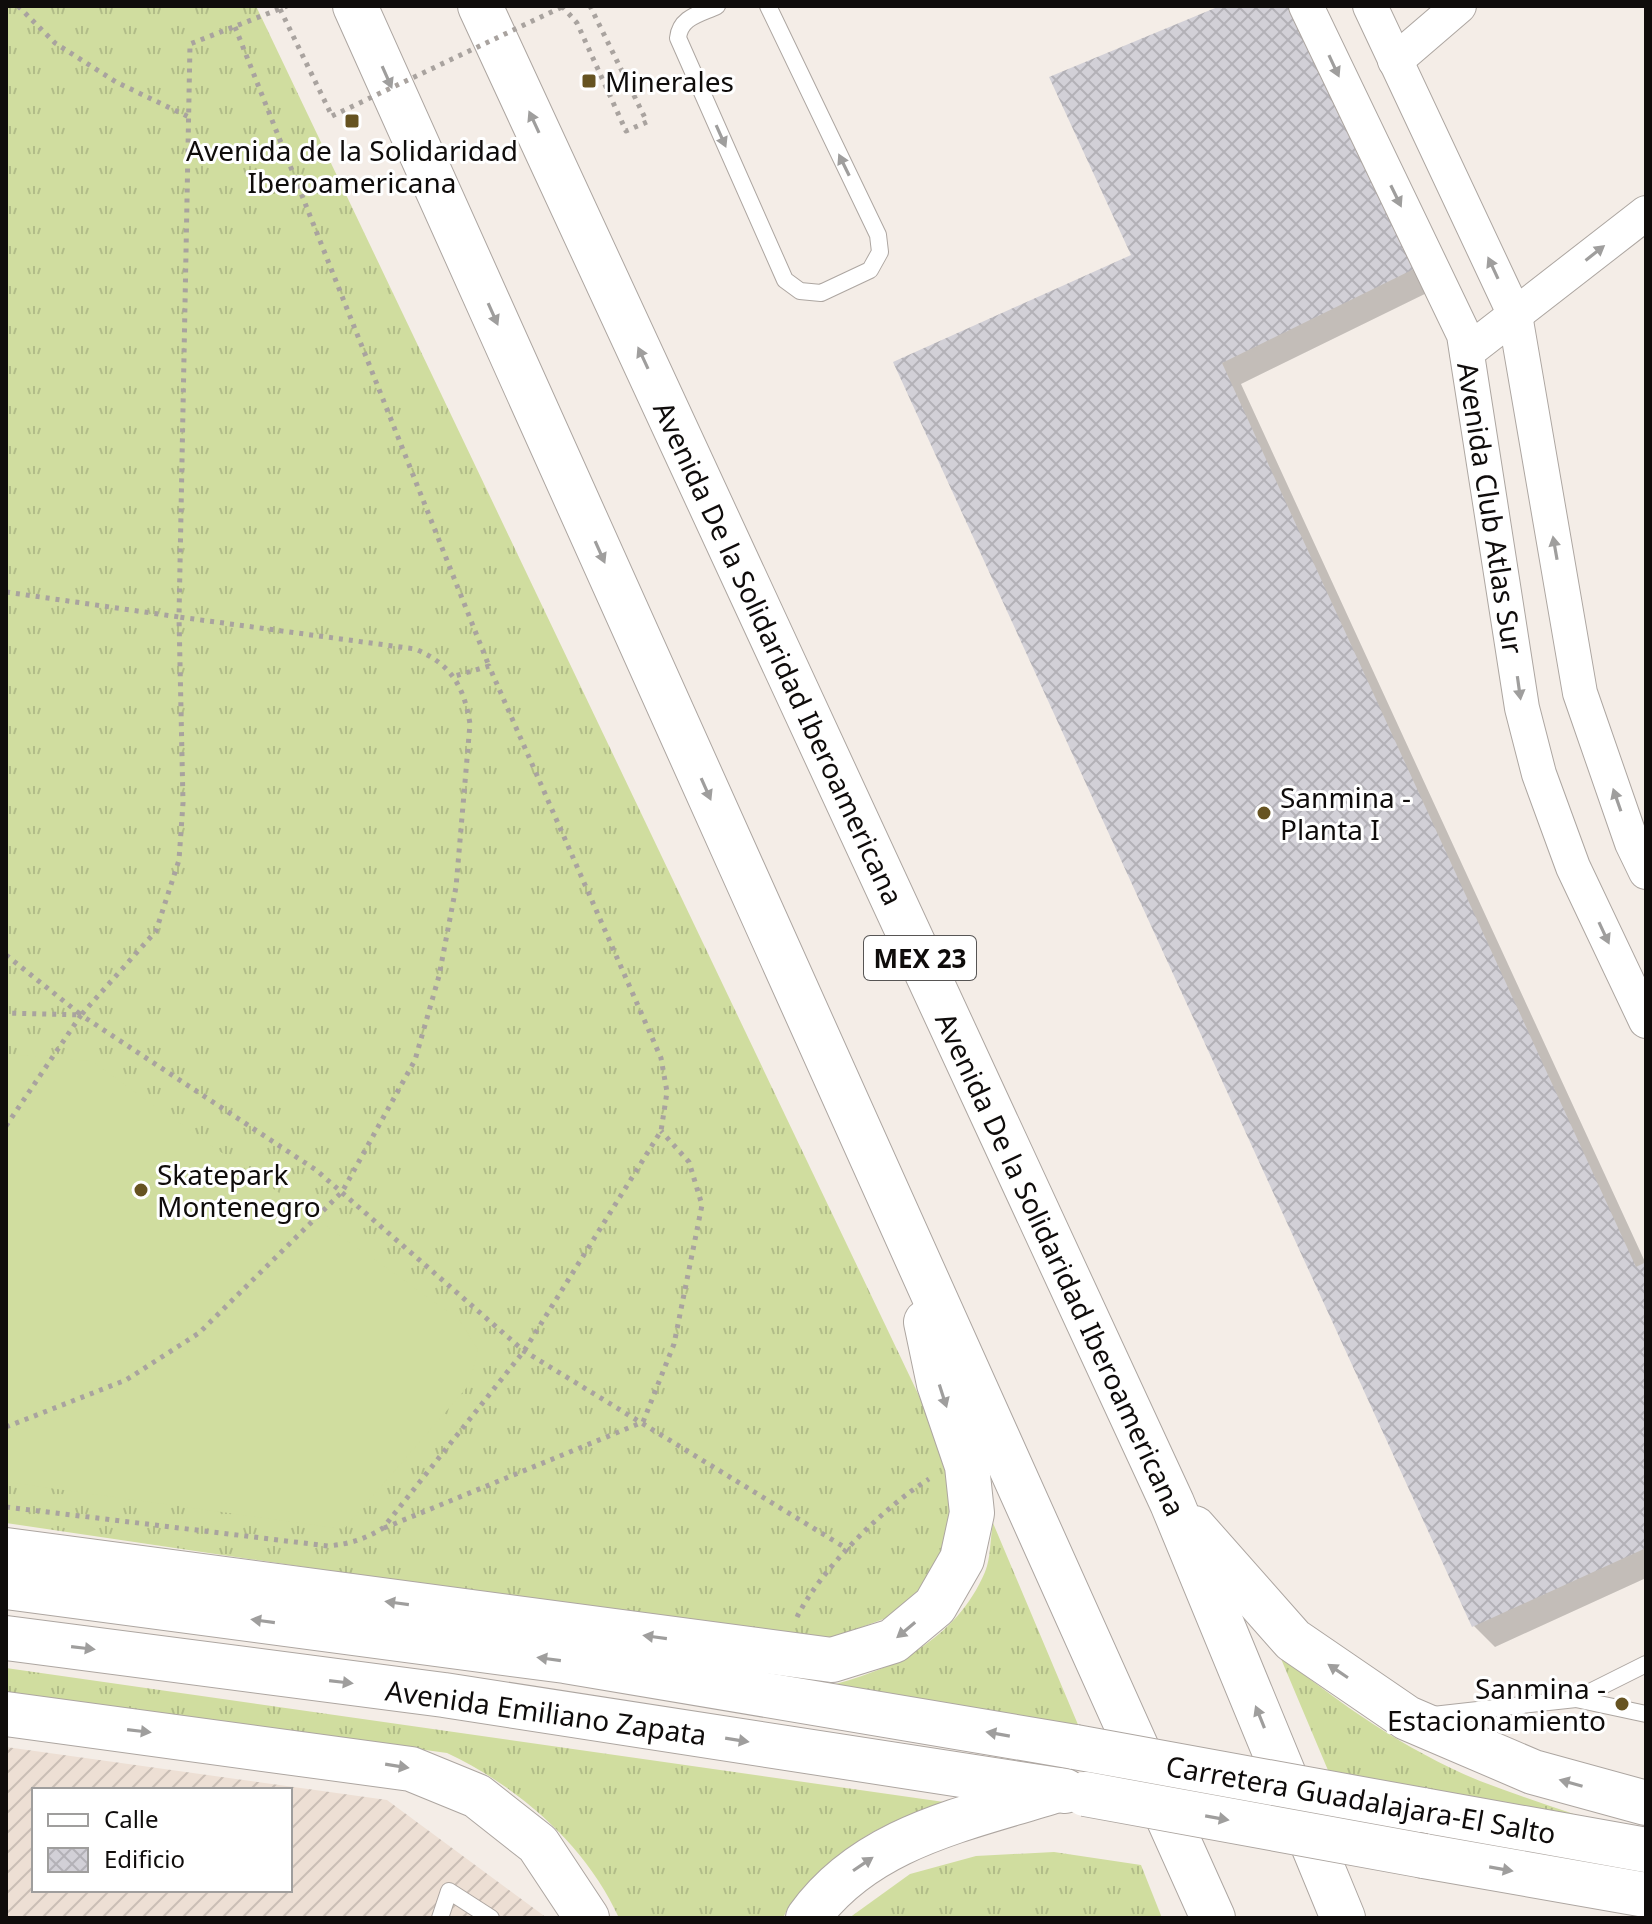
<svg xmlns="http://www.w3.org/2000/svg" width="1652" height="1924" viewBox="0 0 1652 1924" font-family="'Noto Sans',sans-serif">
<defs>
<pattern id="industrial-furrows" width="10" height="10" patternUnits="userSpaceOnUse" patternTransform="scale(2)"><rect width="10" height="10" fill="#eddfd4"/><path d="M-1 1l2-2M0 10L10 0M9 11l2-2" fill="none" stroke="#cabeb5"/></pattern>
<pattern id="grass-tufts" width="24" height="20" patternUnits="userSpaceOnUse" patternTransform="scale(2)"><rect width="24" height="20" fill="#d0dd9f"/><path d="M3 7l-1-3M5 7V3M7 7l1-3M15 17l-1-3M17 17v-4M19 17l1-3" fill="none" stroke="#b1bc88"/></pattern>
<pattern id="building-cross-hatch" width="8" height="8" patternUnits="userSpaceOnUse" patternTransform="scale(2)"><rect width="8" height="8" fill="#d2d0d7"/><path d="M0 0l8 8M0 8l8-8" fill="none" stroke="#b3b1b7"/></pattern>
</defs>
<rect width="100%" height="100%" fill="#f4ede7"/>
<path fill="url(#industrial-furrows)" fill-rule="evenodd" d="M6,1747L387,1800L547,1918H6ZM34,1790H290V1890H34Z"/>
<g fill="url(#grass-tufts)">
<path d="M6,6H256L932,1423L955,1501L936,1574L889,1617L819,1643L6,1523Z"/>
<path d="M993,1523L1079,1727L824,1687C891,1671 956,1640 985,1572C991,1558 990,1538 993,1523Z"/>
<path d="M1279,1654C1339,1704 1407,1751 1480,1781C1524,1798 1569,1812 1613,1828L1330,1775Z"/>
<path d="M6,1668L958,1804C934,1811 908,1816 885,1826C851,1841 798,1884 783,1918H619C586,1845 519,1787 447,1753L6,1692Z"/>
<path d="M1054,1852L1141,1865L1162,1918H849L910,1874L976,1856Z"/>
</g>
<path fill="#d0dd9f" d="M6,1054L91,1061L459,1319L478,1350L469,1385L344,1529L6,1482Z"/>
<path fill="#0003" d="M1225,6L1437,288L1241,384L1646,1264V1578L1495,1647L1474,1626L1133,256Z"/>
<path fill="url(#building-cross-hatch)" d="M1220,6H1296L1418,267L1222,363L1636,1267L1646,1262V1548L1472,1627L893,362L1131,255L1049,77Z"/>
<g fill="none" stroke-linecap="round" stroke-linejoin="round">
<g stroke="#ada6a1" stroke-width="18">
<g id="service">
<path d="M717,6C700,14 680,17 678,38L785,280L800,291L821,293L870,270L880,252L878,235L768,6"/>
<path d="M1576,1699L1646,1714"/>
<path d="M1433,1715L1576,1699L1646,1664"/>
<path d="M440,1918L449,1891L491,1918"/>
</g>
</g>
<g stroke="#ada6a1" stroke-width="36">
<g id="minor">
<path d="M1306,6L1464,335L1522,708L1539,774L1573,867L1646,1021"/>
<path d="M1370,6L1515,315L1580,693L1632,843L1646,872"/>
<path d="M1395,61L1459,6"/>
<path d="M1467,352L1646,213"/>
</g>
</g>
<g stroke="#ada6a1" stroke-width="46">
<g id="secondary">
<path d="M6,1587L565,1661L1075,1747"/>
<path d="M6,1638L444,1695L1065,1791"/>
<path d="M1422,1810L1646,1850"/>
<path d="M1424,1856L1646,1895"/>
</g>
</g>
<g stroke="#ada6a1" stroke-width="46">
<g id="trunk">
<path d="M355,6L1213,1918"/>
<path d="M480,6L1172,1503L1343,1918"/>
<path d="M1194,1528L1293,1640L1407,1718L1533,1772L1646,1803"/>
<path d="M6,1550L832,1660L893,1641L935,1606L962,1559L972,1513L967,1466L939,1384L926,1322"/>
<path d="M6,1714L411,1769L477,1796L538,1844L587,1918"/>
<path d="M808,1918C867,1836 967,1819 1057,1790"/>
</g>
</g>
<g stroke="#a9a39f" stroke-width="5" stroke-dasharray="4 6" stroke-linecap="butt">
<path d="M18,6L55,43L116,82L189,117"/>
<path d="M562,6L577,23L626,131L647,122L590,6"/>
<path d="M280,9L332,116"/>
<path d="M235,27L489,666"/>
<path d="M6,592L179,617L183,803L179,860L156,931L81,1015L6,1013"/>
<path d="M6,955L80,1014"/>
<path d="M6,1126L81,1015L316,1170L524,1351L849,1550"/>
<path d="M6,1427L126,1380L199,1333L342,1192L415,1060L439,976L456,887L470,724C464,686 451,664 415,649L179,617L190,44L287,6"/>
<path d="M6,1507L328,1546C350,1544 365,1539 383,1528L524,1351L661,1131L667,1092L661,1058L489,666L455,676"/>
<path d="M384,1528L643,1422L674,1344L702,1205L689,1162L661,1131"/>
<path d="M797,1617C820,1570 884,1507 929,1479"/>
</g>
<use href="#service" stroke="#fff" stroke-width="16"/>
<use href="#minor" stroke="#fff" stroke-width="34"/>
<use href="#secondary" stroke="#fff" stroke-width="44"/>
<use href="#trunk" stroke="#fff" stroke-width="44"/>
<g stroke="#ada6a1" stroke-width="46" stroke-linecap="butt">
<g id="secondary-bridge">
<path d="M1075,1747L1422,1810"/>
<path d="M1085,1794L1424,1856"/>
</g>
</g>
<path stroke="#a9a39f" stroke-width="5" stroke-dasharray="4 6" stroke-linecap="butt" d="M332,116L564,6"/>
<use href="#secondary-bridge" stroke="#fff" stroke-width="44"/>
</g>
<defs><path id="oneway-solid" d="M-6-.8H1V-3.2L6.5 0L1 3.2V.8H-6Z" transform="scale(2)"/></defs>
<g fill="#9f9e9d">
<use href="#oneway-solid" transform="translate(1334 66) rotate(65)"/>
<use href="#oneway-solid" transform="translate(387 77) rotate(66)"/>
<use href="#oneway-solid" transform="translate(534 122) rotate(-115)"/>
<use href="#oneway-solid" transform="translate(721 136) rotate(66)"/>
<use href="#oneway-solid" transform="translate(844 165) rotate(-116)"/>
<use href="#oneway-solid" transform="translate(1396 196) rotate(64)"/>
<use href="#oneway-solid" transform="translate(1595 253) rotate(-38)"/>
<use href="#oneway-solid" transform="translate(1493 268) rotate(-115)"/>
<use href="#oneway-solid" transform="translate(493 314) rotate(66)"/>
<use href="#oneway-solid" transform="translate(643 358) rotate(-115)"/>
<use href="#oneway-solid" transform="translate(1555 548) rotate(-100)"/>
<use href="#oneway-solid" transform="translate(600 552) rotate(66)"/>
<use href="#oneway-solid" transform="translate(1519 688) rotate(82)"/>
<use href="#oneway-solid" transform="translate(706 789) rotate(66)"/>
<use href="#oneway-solid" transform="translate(1617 800) rotate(-109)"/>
<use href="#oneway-solid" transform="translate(1604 933) rotate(65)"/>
<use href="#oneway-solid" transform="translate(943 1396) rotate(72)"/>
<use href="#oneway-solid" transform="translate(397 1603) rotate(-172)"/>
<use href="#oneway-solid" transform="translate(263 1621) rotate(-172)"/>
<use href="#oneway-solid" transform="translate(906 1630) rotate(140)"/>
<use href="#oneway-solid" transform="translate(655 1637) rotate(-172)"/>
<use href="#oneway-solid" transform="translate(83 1648) rotate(7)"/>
<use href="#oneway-solid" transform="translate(549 1659) rotate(-172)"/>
<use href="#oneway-solid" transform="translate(1338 1671) rotate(-146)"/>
<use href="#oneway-solid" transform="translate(341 1682) rotate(7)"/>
<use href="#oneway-solid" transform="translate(1260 1717) rotate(-112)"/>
<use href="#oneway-solid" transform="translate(139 1731) rotate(7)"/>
<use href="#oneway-solid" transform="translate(998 1734) rotate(-170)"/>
<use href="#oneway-solid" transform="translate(737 1740) rotate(9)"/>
<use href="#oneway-solid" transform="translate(397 1766) rotate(9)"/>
<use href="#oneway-solid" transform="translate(1571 1783) rotate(-164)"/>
<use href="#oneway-solid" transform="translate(1217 1818) rotate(10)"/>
<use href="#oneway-solid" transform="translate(863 1864) rotate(-34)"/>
<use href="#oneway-solid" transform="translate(1501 1869) rotate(10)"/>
</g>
<g fill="#665321" stroke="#fff" stroke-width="3">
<rect x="581" y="73" width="16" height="16" rx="4"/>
<rect x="344" y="113" width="16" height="16" rx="4"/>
<circle cx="1264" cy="813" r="8"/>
<circle cx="141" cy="1190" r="8"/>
<circle cx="1622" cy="1704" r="8"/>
</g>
<g text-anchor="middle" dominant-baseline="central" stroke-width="6" stroke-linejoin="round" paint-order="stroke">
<rect fill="#fff" stroke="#575554" stroke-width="2" x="864" y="936" width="112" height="44" rx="6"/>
<g font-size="26" font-weight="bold" fill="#0f0c0b">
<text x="920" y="958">MEX 23</text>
</g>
<g font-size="28" fill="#0f0c0b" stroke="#fff" text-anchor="start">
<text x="605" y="81">Minerales</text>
<text x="352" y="150" text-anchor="middle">Avenida de la Solidaridad<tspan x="352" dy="32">Iberoamericana</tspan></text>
<text x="1280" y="797">Sanmina -<tspan x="1280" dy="32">Planta I</tspan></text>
<text x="157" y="1174">Skatepark<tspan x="157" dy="32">Montenegro</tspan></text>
<text x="1606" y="1688" text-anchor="end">Sanmina -<tspan x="1606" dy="32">Estacionamiento</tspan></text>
</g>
<g font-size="28" fill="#0f0c0b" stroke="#fff">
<text transform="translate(1491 508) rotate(81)">Avenida Club Atlas Sur</text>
<text transform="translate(779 653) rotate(65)">Avenida De la Solidaridad Iberoamericana</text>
<text transform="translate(1061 1264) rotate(65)">Avenida De la Solidaridad Iberoamericana</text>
<text transform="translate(546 1712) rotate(8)">Avenida Emiliano Zapata</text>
<text transform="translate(1361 1799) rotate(10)">Carretera Guadalajara-El Salto</text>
</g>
</g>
<rect width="1652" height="1924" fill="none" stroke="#0f0c0b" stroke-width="16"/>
<rect x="32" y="1788" width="260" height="104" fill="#ffffff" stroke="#9f9e9d" stroke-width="2"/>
<rect x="48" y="1814" width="40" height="12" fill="#ffffff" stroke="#9f9e9d" stroke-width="2"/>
<text x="104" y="1828" font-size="24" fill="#0f0c0b">Calle</text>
<rect x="48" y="1848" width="40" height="24" fill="url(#building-cross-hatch)" stroke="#9f9e9d" stroke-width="2"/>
<text x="104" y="1868" font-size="24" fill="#0f0c0b">Edificio</text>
</svg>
